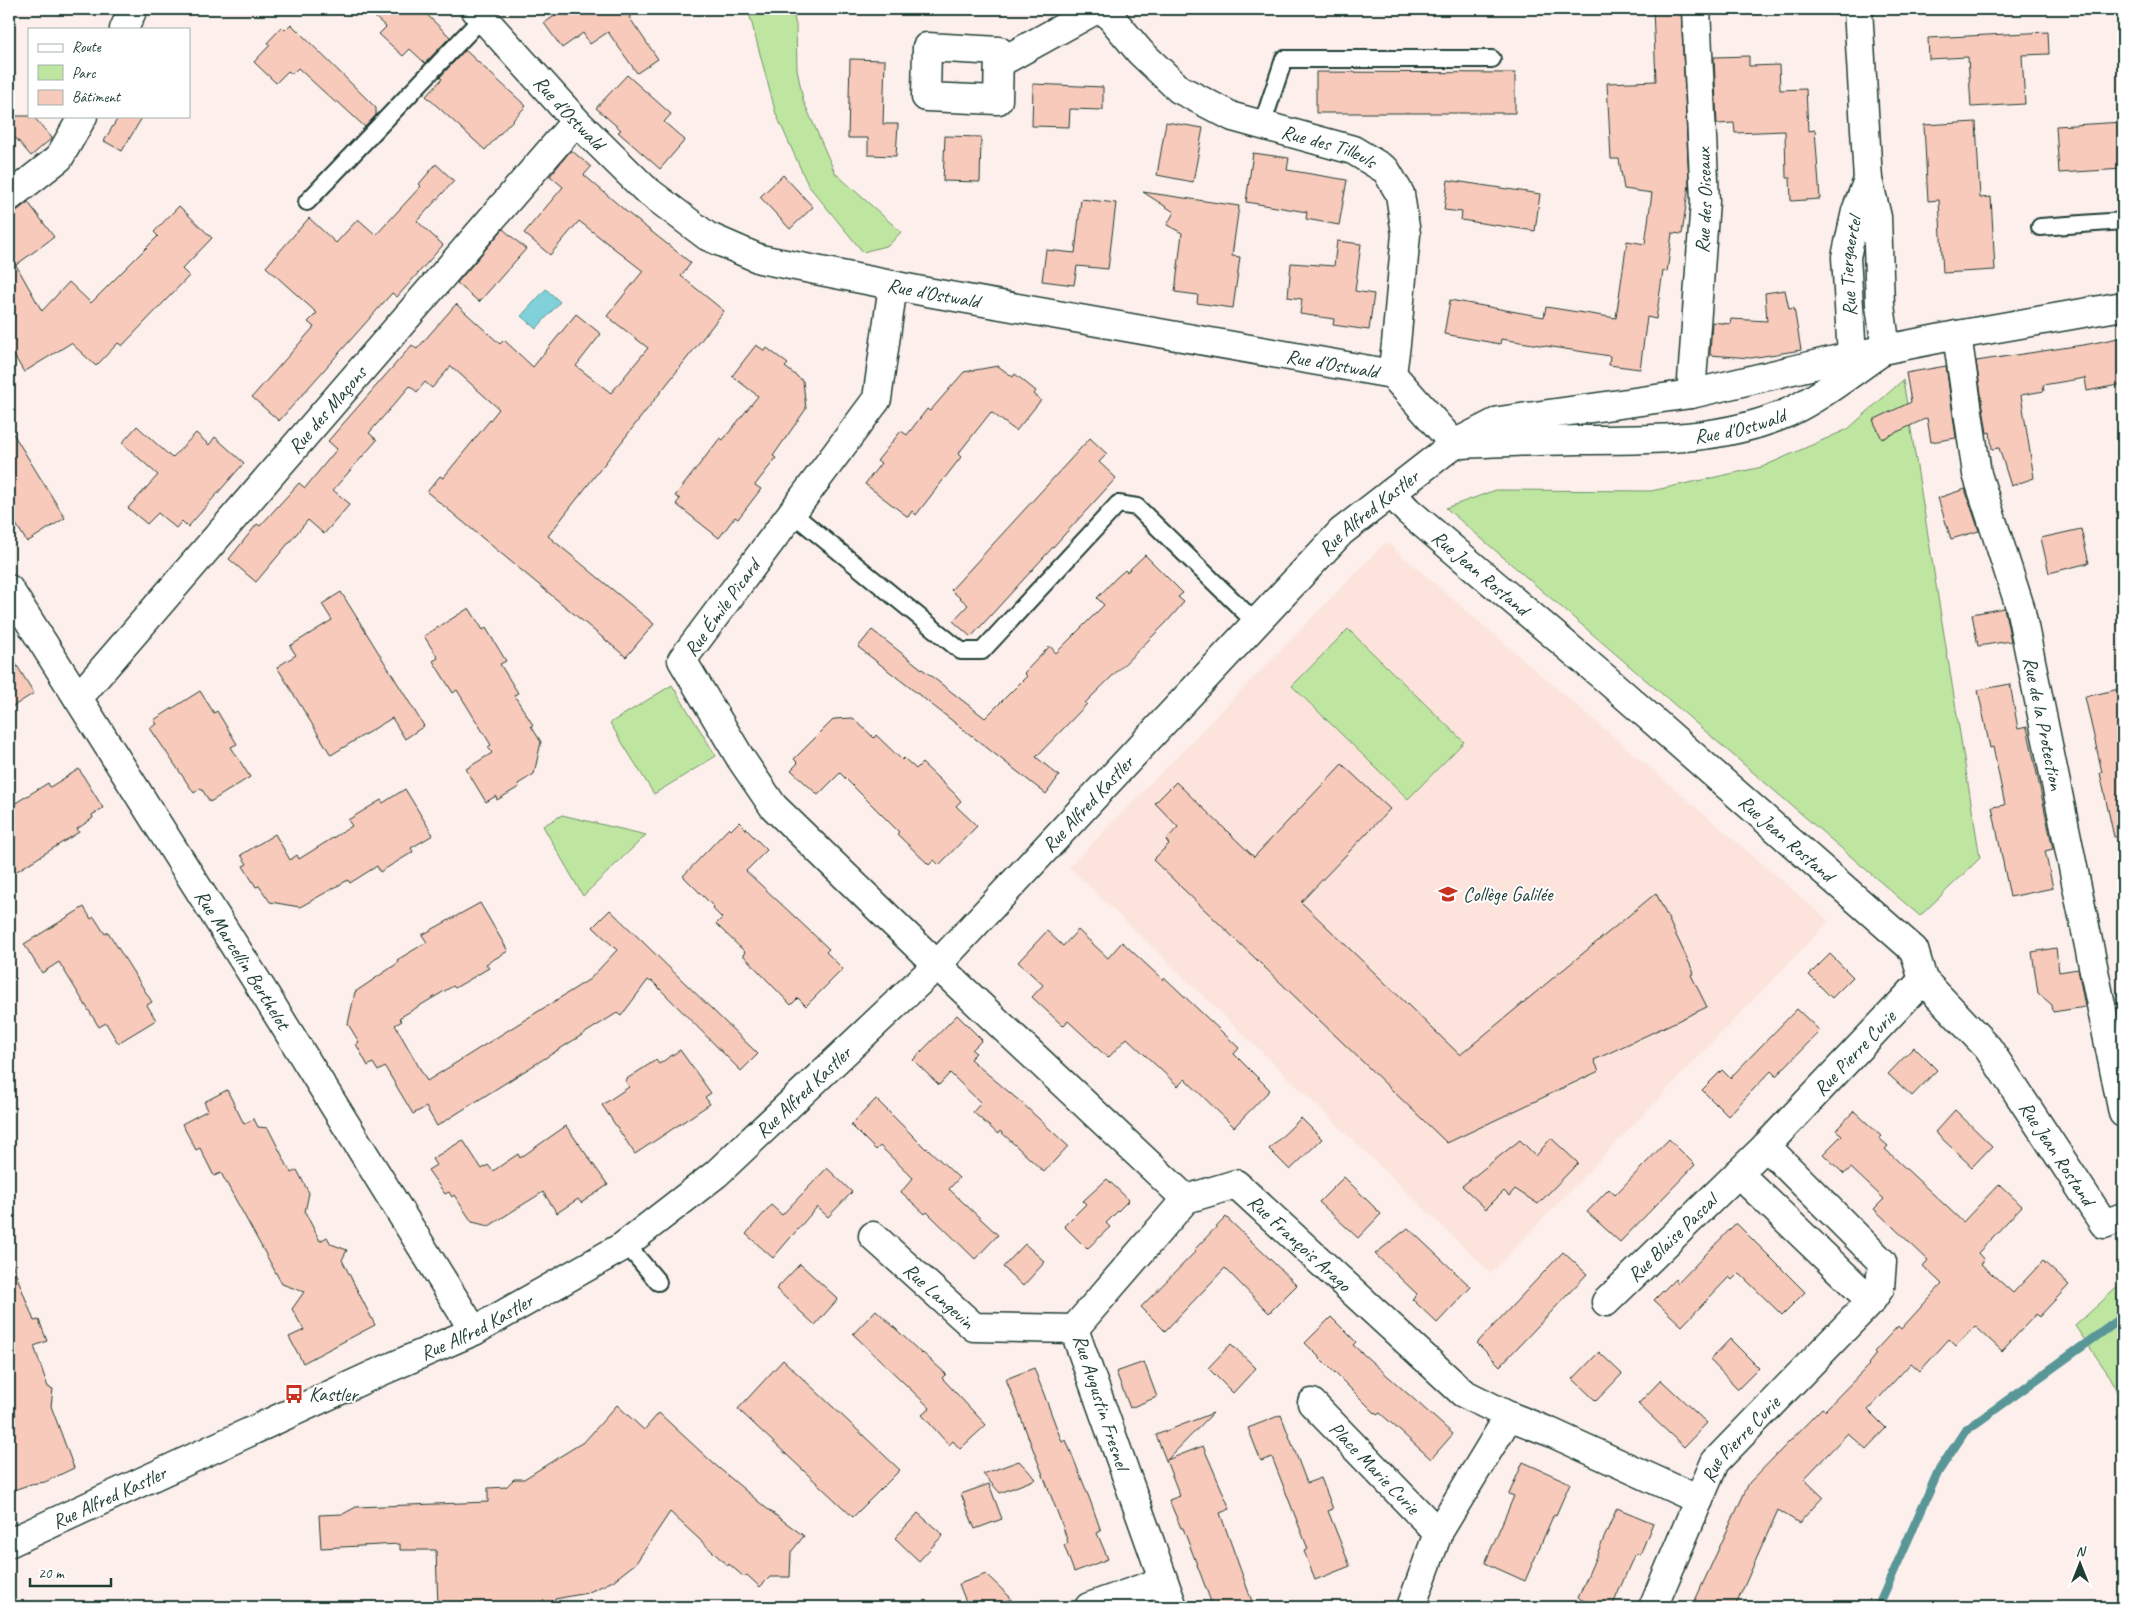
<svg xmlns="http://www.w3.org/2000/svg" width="2132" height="1616" viewBox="0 0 2132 1616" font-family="Caveat,sans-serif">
<rect width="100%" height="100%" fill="#fdefeb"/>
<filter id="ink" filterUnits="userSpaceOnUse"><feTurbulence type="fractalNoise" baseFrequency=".02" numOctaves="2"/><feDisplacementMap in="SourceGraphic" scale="10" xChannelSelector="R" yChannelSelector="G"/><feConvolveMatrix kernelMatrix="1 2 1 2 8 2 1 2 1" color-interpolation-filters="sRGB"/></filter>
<g filter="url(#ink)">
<path fill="#fce4dd" d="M1386,542L1829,921L1491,1273L1069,867Z"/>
<g fill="#bfe6a1" stroke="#6f926a">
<path d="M748,9H792L796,25L797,69L803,100L835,173L901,232L889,245L863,252L808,185L776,114Z"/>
<path d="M1903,380L1980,858L1920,916L1446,508L1496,490L1651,491L1762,467L1848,429Z"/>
<path d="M1348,629L1464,742L1408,799L1292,686Z"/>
<path d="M672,685L716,756L654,794L610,723Z"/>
<path d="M562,815L646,835L583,896L543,826Z"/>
<path d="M2123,1282V1407L2111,1378L2075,1326Z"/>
</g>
<path fill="#80d1da" stroke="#599698" d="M546,289L560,302L536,329L521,316Z"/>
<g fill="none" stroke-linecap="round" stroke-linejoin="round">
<path stroke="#599698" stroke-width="9" d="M1878,1607L1938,1472L1965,1431L2123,1317"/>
</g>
<g fill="#f8cabb" stroke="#1f3d34">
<path d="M366,9H421L450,37L425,63L410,49L403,56L379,34L386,27Z"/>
<path d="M565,9H641L629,17L658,59L637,73L608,32L590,44L583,33L562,48L544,23Z"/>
<path d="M1653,9H1681L1689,184L1682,234L1672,233L1667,272L1663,271L1656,319L1647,317L1640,369L1609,365L1610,356L1501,339L1500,344L1444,334L1450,300L1544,317L1546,307L1616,318L1627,241L1645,244L1652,193L1624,189L1619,159H1611L1607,83L1656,81Z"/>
<path d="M291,24L376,108V115L365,127L337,101L336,103L298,68L292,74L288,71L276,83L254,62L270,45L267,43L282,27L285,30Z"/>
<path d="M2048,32L2049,54L2022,55L2025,104L1971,107L1968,57L1929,59L1928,38Z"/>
<path d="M465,50L526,106L485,150L426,96L442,79L440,77Z"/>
<path d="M1749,56V66L1779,65L1780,90L1806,89L1808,131L1815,130L1820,199L1791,201L1790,178H1786L1785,131L1735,133L1734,123L1717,124L1714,57Z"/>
<path d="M850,59L885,60L883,124H898L896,156L868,155V138H848Z"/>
<path d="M1316,72L1515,73V113H1316Z"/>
<path d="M627,75L671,114L664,122L685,140L660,169L618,132L621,130L596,108Z"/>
<path d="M1033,84L1103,87V110L1070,109L1069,127L1032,126Z"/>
<path d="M9,116H33L52,138L31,156L9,130Z"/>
<path d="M119,116H143L122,151L104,141Z"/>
<path d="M1166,122L1203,128L1193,182L1157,175Z"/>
<path d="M1976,122L1980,198L1991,197L1995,270L1943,273L1939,200L1928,201L1924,125Z"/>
<path d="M2123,122V169L2059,173L2056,126Z"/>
<path d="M945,136L981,137L980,182L943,181Z"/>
<path d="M571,150L591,167L584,175L628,213L691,263L681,276L724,311L548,536L654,624L626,657L427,492L440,476L443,478L499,409L451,366L432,388L425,382L417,392L410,386L369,433L377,440L333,490L350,504L324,534L308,520L256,582L229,559L257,524L260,526L299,483L305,488L337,449L328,441L412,345L417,349L456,304L500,344L504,340L533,367L576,314L601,334L576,366L611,393L648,348L607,316L643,271L579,221L550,255L524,233L563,187L550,176Z"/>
<path d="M1253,153L1289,158L1287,170L1347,180L1339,225L1306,219L1307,212L1246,202Z"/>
<path d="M436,164L454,181L417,221L443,245L397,297L392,293L279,421L252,397L314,327L308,322L317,313L266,267L309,218L336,243L358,219L376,235L421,186L419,184Z"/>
<path d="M783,175L813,207L790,229L760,197Z"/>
<path d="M1448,180L1540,194L1535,231L1461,220L1462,212L1444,210Z"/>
<path d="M1143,192L1239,206L1232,256L1240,257L1233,308L1197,303L1198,295L1175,292L1182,233L1167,225L1174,212Z"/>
<path d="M1081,199L1116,203L1108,269L1077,266L1074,285L1042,281L1046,250L1075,253Z"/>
<path d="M28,202L54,237L16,265L42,311L69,282L91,303L158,236L154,232L179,206L212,238L182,269L189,276L122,346L118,343L96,366L71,343L24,372L9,347V212L18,210Z"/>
<path d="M503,229L526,249L479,302L457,283Z"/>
<path d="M1337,241L1361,244L1355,291L1374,294L1369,330L1333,325L1334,319L1300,314L1302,299L1288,297L1291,263L1334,266Z"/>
<path d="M1785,290L1789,309L1794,308L1801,350L1751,358L1710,355L1712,322L1730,324L1731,319L1767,321L1765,293Z"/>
<path d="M2123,337V384L2087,391L2085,378L2043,385L2044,391L2021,395L2034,478L2011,486L1999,448L1992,449L1990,432L1987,433L1976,361L2089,344Z"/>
<path d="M756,345L765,351L767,348L788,364L785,367L803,381L806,409L773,456L776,458L755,485L761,489L738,519L735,517L719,538L676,504L680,499L675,496L720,438L723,440L758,396L732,376Z"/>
<path d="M998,366L1013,377L1015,374L1036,391L1034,394L1041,400L1016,431L991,412L958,454L961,457L916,515L912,511L908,517L865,484L881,463L877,461L901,431L907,435L927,409L930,411L964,372Z"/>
<path d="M1946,366L1956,438L1931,442L1927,418L1882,439L1873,420L1911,402L1906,373Z"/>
<path d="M137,426L172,458L196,433L209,445L215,437L244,463L188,527L182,521L176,528L158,513L147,524L128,508L158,475L122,443Z"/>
<path d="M9,427L65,518L27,542L9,513Z"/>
<path d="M1090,438L1107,454L1099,462L1116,478L971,637L953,621L968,605L951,590Z"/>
<path d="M1965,489L1979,531L1951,539L1938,498Z"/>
<path d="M2081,529L2089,563L2049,573L2041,538Z"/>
<path d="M1145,555L1183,593L1178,597L1184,602L1166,623L1085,703L1087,704L1036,757L1059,776L1046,794L858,647L872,630L985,718L1027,676L1024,673L1050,646L1056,653L1104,605L1097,598L1116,578L1125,570L1127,572Z"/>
<path d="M341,592L424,726L405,739L392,718L331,755L277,667L296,655L290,646L332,620L322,604Z"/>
<path d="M469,608L483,630L486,628L506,661L500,664L518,693L514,695L533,725L531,726L541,742L534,774L518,784L519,787L497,800L496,796L486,802L466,769L492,753L488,747L491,745L457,690L453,693L433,661L438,658L424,636Z"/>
<path d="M2004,608L2011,641L1978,646L1972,614Z"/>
<path d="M9,653L34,693L9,709Z"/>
<path d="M2010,684L2018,729L2027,727L2053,849L2045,851L2053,888L2010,897L1992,807L2005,805L1993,747L1990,748L1978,690Z"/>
<path d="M2123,688V836L2114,837L2100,773L2102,772L2085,697Z"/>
<path d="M200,691L214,713L217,711L237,744L231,747L250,777L210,802L201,788L194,793L150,728L157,724L154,720Z"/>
<path d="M853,718L874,738L876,735L902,760L904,758L916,769L922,763L955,794L961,801L956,806L977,826L939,865L934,860L929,865L897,834L899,832L840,773L818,795L791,770L798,763L794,759L834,719Z"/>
<path d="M1342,764L1390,809L1301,902L1460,1055L1656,893L1694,973L1691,975L1707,1007L1594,1060L1599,1071L1447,1143L1153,860L1169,844L1166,840L1178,827L1155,803L1176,782L1254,857Z"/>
<path d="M79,769L103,808L92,815L93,818L77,829L79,832L9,876V807L48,783L50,787Z"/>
<path d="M405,789L433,835L411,848L413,852L380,872L377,866L350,883L348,880L300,907L270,902L259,886L256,887L243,866L247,864L241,855L275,834L290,860L297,855L299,859L352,826L348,820L381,800L383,803Z"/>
<path d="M739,822L767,850L746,871L829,949L826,952L843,969L806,1006L798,998L791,1005L743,955L745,952L716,924L722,918L713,909L714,907L683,876L729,828L731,830Z"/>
<path d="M480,903L508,951L486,964L489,968L455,988L453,986L399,1018L402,1021L395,1025L427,1081L590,979L617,950L593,927L610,910L758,1054L741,1071L652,981L651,982L648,980L621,1016L617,1013L437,1126L426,1107L413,1114L385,1067L378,1071L373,1063L368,1066L356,1044L359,1042L348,1024L355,992L398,963L397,960L427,942L422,935Z"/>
<path d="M84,907L91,919L94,917L105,934L108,932L152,1002L147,1005L156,1020L118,1043L106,1023L99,1027L59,962L42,973L24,944Z"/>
<path d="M1078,930L1108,958L1122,942L1163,980L1165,978L1239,1048L1234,1054L1270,1090L1234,1127L1185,1079L1178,1086L1127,1038L1108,1058L1068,1021L1063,1026L1032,997L1043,985L1018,962L1047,931L1063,946Z"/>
<path d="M2056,948L2059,972L2078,969L2085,1007L2053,1012L2052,1005L2038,993L2032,952Z"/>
<path d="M1830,954L1853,977L1832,998L1809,975Z"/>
<path d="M1797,1009L1820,1031L1776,1076L1771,1071L1728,1116L1702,1090L1722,1070L1730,1078Z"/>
<path d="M957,1015L982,1040L972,1050L976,1053L970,1059L1023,1104L1068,1146L1044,1172L1000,1131L998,1134L973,1112L981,1103L950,1073L939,1085L913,1060Z"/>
<path d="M1914,1047L1937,1070L1912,1096L1888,1074Z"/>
<path d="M680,1050L711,1093L705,1097L710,1104L635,1154L602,1105L629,1087L625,1080L656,1060L659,1064Z"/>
<path d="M227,1090L244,1124L254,1119L258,1127L268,1128L291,1173L297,1170L309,1193L305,1212L320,1241L327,1237L331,1244L347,1250L342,1260L375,1325L303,1363L289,1337L304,1330L292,1309L304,1292L282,1284L221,1173L214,1176L200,1148L196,1150L182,1124L208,1110L204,1102Z"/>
<path d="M876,1099L926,1149L927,1148L959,1178L949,1189L998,1235L975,1259L927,1212L925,1214L901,1192L913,1178L880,1146L876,1150L851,1125Z"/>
<path d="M1955,1110L1992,1146L1972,1167L1935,1132Z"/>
<path d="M1854,1111L1881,1136L1879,1138L1888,1146L1885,1149L1963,1222L1999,1184L2022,1206L1978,1253L1984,1260L1981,1264L2013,1293L2043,1261L2069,1285L2039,1317L2036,1314L2002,1351L1975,1326L1956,1346L1949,1339L1920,1371L1911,1363L1868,1410L1886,1428L1866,1449L1848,1433L1804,1479L1823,1497L1799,1523L1778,1510L1735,1607H1692L1749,1483L1822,1408L1825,1410L1869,1365L1868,1364L1876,1354L1874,1352L1898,1326L1901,1329L1942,1284L1923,1266L1928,1260L1874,1209L1884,1199L1851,1168L1844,1174L1823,1154L1842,1135L1836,1130Z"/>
<path d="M1301,1118L1322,1139L1290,1170L1269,1149Z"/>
<path d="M566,1126L608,1185L581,1203L578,1199L557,1213L543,1192L489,1226L472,1222L454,1195L452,1197L449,1192L445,1194L428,1170L436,1165L432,1159L463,1140L482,1169L488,1165L493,1171L518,1154L520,1158Z"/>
<path d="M1551,1138L1578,1163L1538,1204L1515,1189L1509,1196L1504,1191L1486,1209L1462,1186L1520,1140L1536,1156Z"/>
<path d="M1669,1139L1695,1165L1620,1242L1587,1212L1609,1189L1615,1195Z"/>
<path d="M827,1168L852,1192L828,1217L817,1207L773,1258L746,1234L771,1205L782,1215Z"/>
<path d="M1344,1177L1381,1214L1358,1238L1319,1202Z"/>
<path d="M1107,1179L1129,1200L1106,1223L1110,1227L1087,1249L1064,1226L1086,1204L1083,1201Z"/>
<path d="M1226,1217L1297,1285L1269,1313L1225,1268L1165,1331L1141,1307L1195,1252L1194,1250Z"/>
<path d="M1736,1223L1805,1292L1782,1315L1739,1273L1732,1280L1729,1277L1682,1326L1654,1300L1675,1279L1678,1283Z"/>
<path d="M1408,1228L1471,1287L1437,1323L1412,1299L1417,1294L1375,1254Z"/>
<path d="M1025,1244L1045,1262L1023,1286L1003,1267Z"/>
<path d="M1563,1252L1587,1274L1500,1366L1477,1343Z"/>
<path d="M11,1261L34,1321L39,1320L47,1341L34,1346L48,1387L53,1389L51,1406L74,1468L45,1482L31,1484L14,1490L9,1477V1262Z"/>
<path d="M800,1264L838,1299L815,1325L776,1289Z"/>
<path d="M876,1310L922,1354L923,1353L946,1374L942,1378L986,1425L960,1449L953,1441L949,1445L922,1415L930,1408L853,1334Z"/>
<path d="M1331,1317L1356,1342L1353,1345L1453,1434L1431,1459L1380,1413L1377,1415L1305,1343Z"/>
<path d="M1730,1339L1759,1368L1738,1389L1710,1360Z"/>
<path d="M1231,1344L1256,1368L1233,1393L1208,1368Z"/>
<path d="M1599,1352L1622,1374L1596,1401L1573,1379Z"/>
<path d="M783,1360L900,1470L853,1517L738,1409Z"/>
<path d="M1144,1362L1157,1397L1130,1408L1116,1372Z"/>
<path d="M1034,1368L1062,1442L1066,1440L1090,1500L1101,1531L1097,1533L1108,1559L1074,1572L1064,1545L1068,1543L1063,1527L1006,1379Z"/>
<path d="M1661,1380L1707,1423L1684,1447L1638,1404Z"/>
<path d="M617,1405L644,1430L659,1413L713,1463L766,1508L804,1536L791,1552L790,1577H770L760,1587L747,1575L744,1577L729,1564L728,1566L670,1512L636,1563L613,1581L587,1593L555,1599V1607H438L436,1550H400V1544L321,1548L319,1515L343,1514L356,1507L488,1502V1488L506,1487L514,1479H524L559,1457L585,1441Z"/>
<path d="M1213,1413L1167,1460L1203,1446L1230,1509L1220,1513L1254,1607H1213L1183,1528H1181L1169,1500L1180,1496L1156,1435Z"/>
<path d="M1281,1415L1307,1483L1321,1478L1333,1509L1328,1511L1350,1566L1315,1580L1304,1551L1308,1549L1272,1457L1261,1461L1248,1428Z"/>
<path d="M1019,1461L1036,1479L1000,1493L983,1474Z"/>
<path d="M1523,1462L1570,1483L1556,1515L1554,1514L1525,1581L1485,1563L1514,1496L1509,1494Z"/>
<path d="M989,1484L1002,1519L975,1529L961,1494Z"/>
<path d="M1617,1508L1653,1523L1640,1555L1635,1553L1612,1607H1599L1578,1598Z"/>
<path d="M918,1513L943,1535L919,1561L895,1538Z"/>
<path d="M986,1574L1012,1599L989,1607H968L959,1584Z"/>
</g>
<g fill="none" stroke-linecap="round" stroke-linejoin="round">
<g stroke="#1f3d34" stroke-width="20">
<g id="service">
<path d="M1262,125L1284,59H1492"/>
<path d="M307,202L483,17"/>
<path d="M2040,227L2123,221"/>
<path d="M792,513L961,651H982L1118,504L1137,507L1256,623"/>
<path d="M626,1244L658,1282"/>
</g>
</g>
<g stroke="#1f3d34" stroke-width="31">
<g id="minor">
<path id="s1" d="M1104,9L1140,52L1179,89L1233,117L1353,150L1386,170L1400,194L1406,234L1396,344L1392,374"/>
<path d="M1858,9L1868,180L1877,217L1880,305L1886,349"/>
<path d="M124,29L133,9"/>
<path d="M927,47L999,51L998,100L926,97Z"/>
<path d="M999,63L1097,9"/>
<path d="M9,197L59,158L83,116"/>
<path id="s2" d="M893,285L877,399L682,660L741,759L773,806L937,965L1186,1199L1236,1184L1463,1393L1509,1416L1550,1432L1699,1500"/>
<path id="s3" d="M1957,335L1977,474L2020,607L2123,1113"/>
<path id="s4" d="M1852,356L1846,257L1856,211L1868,180"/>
<path id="s5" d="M1691,394L1705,201L1696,9"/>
<path id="s6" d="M1391,493L1408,511L1606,679L1914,950L1923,980L1988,1048L2104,1224L2123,1217"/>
<path id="s7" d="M9,589L263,991L474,1331"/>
<path id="s8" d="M78,698L576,121"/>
<path d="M1738,1173L1871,1301"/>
<path id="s9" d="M873,1236L974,1327L1074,1329"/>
<path id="s10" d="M1606,1302L1766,1146L1923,980"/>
<path id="s11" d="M1312,1403L1438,1533"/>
<path d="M1089,1607L1163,1581"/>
<path d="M1173,1607L1074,1329L1186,1199"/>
<path d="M1411,1607L1438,1533L1509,1416"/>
<path id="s12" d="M1653,1607L1715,1462L1871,1301L1880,1288L1882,1262L1766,1146"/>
</g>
</g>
<g stroke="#1f3d34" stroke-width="31">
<g id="tertiary">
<path id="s13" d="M9,1543L373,1375L474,1331L622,1247L716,1174L937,965L1341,532L1454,444"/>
</g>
</g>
<g stroke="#1f3d34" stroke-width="31">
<g id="secondary">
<path id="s14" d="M475,9L576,121L645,189L707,236L760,259L927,292L1392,374L1454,444"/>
<path d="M1454,444L1499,421L1691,394L1852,356L1957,335L2123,306"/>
<path id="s15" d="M1463,444C1502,442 1542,441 1581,440C1650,440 1723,441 1787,413C1819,398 1848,375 1877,355"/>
</g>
</g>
<use href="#service" stroke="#fff" stroke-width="16"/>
<use href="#minor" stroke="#fff" stroke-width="28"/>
<use href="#tertiary" stroke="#fff" stroke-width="28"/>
<use href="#secondary" stroke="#fff" stroke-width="28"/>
</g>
</g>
<defs>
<g id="school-bare" transform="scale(1.5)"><path d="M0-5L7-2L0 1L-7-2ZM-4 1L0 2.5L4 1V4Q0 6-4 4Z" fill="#c8321e" stroke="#fff" stroke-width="2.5" paint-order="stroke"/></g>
<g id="bus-bare" transform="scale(1.5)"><path d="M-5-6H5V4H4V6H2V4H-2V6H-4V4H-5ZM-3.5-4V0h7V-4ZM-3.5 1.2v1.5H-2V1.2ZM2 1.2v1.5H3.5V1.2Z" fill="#c8321e" stroke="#fff" stroke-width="2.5" paint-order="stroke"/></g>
</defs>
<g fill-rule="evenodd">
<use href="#school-bare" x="1448" y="894"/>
<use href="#bus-bare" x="294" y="1394"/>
</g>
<g text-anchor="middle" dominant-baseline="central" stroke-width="4" stroke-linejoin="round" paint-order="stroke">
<g font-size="20" fill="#1f3d34" stroke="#fff">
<text stroke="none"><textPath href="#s14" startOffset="140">Rue d'Ostwald</textPath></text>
<text stroke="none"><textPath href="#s1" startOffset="271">Rue des Tilleuls</textPath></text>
<text stroke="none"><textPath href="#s5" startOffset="194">Rue des Oiseaux</textPath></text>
<text stroke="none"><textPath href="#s4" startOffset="90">Rue Tiergaertel</textPath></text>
<text stroke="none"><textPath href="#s14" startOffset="560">Rue d'Ostwald</textPath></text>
<text stroke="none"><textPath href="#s14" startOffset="965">Rue d'Ostwald</textPath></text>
<text stroke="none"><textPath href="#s8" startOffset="381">Rue des Maçons</textPath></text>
<text stroke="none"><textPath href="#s15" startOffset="278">Rue d'Ostwald</textPath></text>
<text stroke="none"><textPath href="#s13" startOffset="1730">Rue Alfred Kastler</textPath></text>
<text stroke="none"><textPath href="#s6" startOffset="120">Rue Jean Rostand</textPath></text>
<text transform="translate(722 608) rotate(-54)">Rue Émile Picard</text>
<text stroke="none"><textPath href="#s3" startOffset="399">Rue de la Protection</textPath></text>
<text stroke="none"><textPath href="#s13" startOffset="1325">Rue Alfred Kastler</textPath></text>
<text stroke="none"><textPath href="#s6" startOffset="525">Rue Jean Rostand</textPath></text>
<text stroke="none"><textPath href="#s7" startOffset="438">Rue Marcellin Berthelot</textPath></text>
<text stroke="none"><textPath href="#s10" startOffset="352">Rue Pierre Curie</textPath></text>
<text stroke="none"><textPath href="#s13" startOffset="920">Rue Alfred Kastler</textPath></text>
<text stroke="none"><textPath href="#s6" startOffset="946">Rue Jean Rostand</textPath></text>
<text stroke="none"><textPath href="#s10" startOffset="92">Rue Blaise Pascal</textPath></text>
<text stroke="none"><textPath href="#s2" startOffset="1322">Rue François Arago</textPath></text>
<text stroke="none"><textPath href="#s9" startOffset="89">Rue Langevin</textPath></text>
<text stroke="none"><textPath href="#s13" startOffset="515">Rue Alfred Kastler</textPath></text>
<text transform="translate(1101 1402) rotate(72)">Rue Augustin Fresnel</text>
<text stroke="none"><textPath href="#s12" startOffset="191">Rue Pierre Curie</textPath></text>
<text stroke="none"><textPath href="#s11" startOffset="90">Place Marie Curie</textPath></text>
<text stroke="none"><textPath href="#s13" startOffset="110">Rue Alfred Kastler</textPath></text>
</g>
<g font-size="20" fill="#1f3d34" stroke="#fff" text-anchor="start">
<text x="1463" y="894">Collège Galilée</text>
<text x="309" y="1394">Kastler</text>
</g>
</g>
<rect width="2132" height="1616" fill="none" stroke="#fff" stroke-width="30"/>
<rect x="15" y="15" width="2102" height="1586" fill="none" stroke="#1f3d34" stroke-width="2" filter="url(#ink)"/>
<rect x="28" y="28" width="162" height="90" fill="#ffffff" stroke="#a5b1ae"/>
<rect x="38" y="44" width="25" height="8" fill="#ffffff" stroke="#a5b1ae"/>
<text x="72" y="52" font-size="15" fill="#1f3d34">Route</text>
<rect x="38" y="65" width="25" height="15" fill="#bfe6a1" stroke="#a5b1ae"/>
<text x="72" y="78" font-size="15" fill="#1f3d34">Parc</text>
<rect x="38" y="90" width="25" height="15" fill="#f8cabb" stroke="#a5b1ae"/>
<text x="72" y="102" font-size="15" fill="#1f3d34">Bâtiment</text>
<g transform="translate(2080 1564)" stroke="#ffffff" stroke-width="4" paint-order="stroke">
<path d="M0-4L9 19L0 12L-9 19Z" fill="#1f3d34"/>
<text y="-8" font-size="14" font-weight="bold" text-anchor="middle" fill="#1f3d34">N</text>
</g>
<path d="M30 1578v8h81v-8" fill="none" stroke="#1f3d34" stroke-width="2.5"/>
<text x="38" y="1578" font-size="15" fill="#1f3d34" stroke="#ffffff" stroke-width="4" paint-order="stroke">20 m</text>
</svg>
